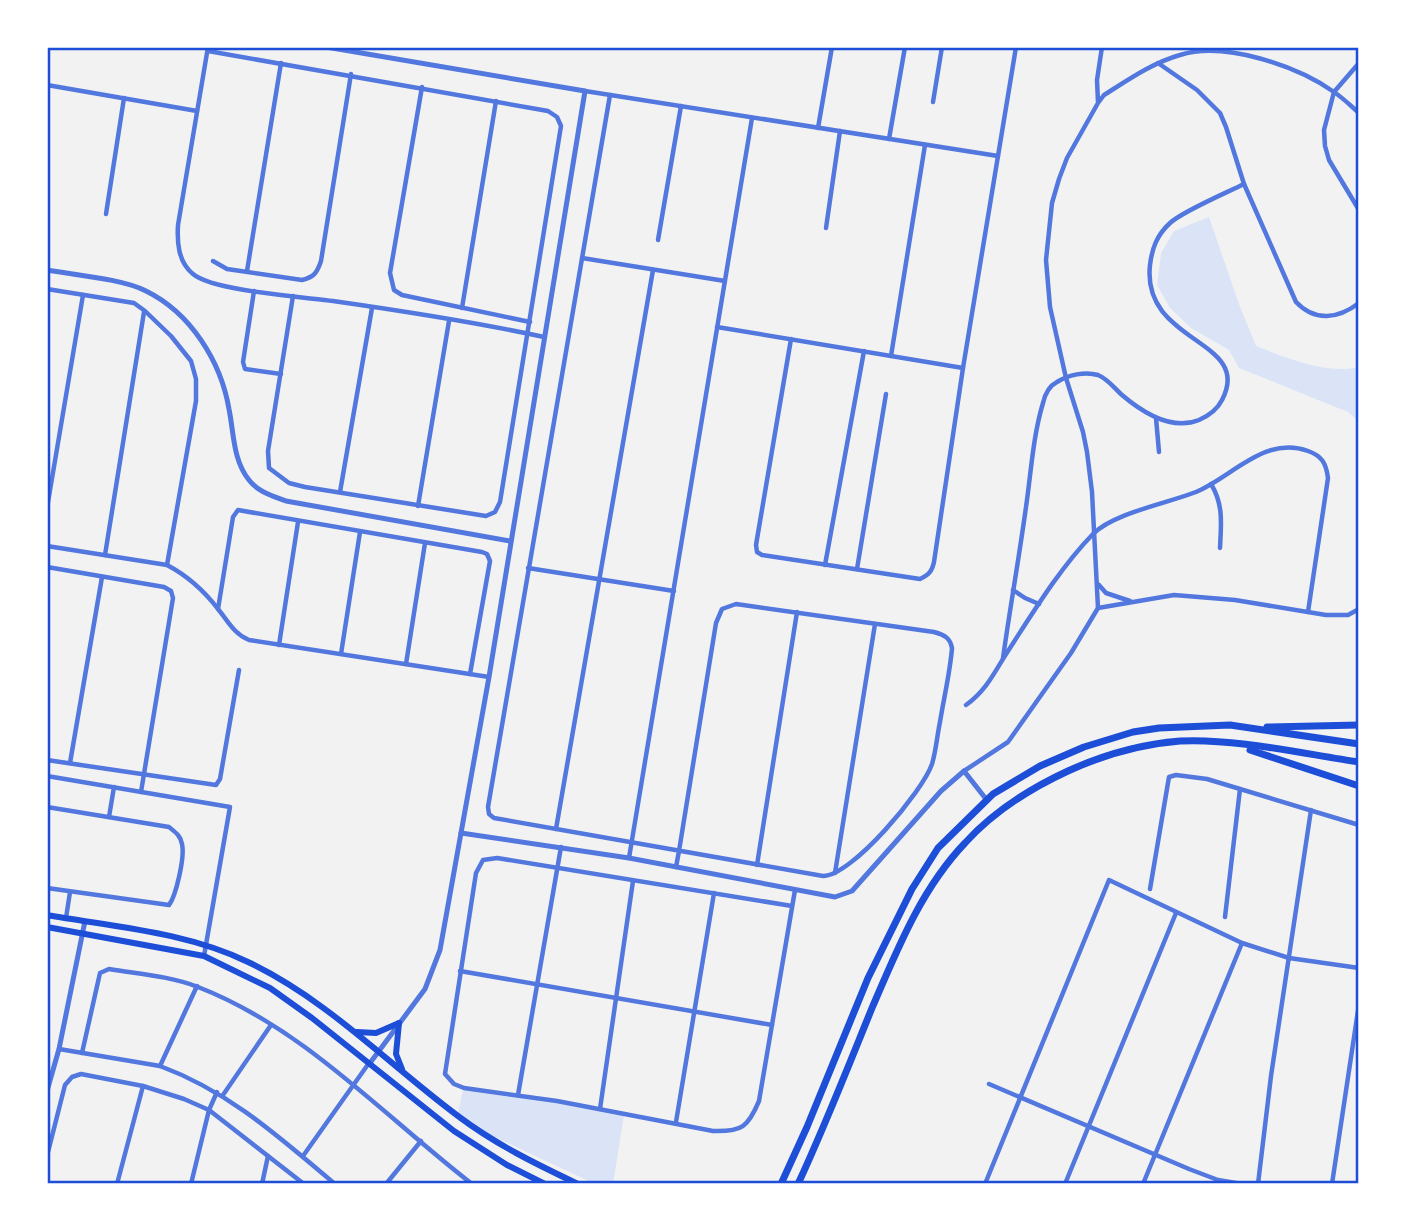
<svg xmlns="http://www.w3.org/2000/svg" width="1406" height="1231" viewBox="0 0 1406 1231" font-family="Lato,sans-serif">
<rect width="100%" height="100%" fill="#f2f2f2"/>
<g fill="#dbe4f7">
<path d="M1209,217L1239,304L1256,346C1286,358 1327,375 1359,367V422L1348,412L1239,368L1229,350L1191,328L1170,308L1157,285L1161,253L1174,231Z"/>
<path d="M463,1089L559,1102L624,1115L613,1184H595L486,1133L458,1113Z"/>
</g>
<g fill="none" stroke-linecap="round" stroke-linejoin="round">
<g stroke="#5277de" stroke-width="4.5">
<path d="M208,47L178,225C177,242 178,262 193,274C213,291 303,297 333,301C403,311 475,322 544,337"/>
<path d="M208,51L548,111L557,117L561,126L500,502L495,512L486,516L305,487L289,483L269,468L268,451L293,296"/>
<path d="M1158,63L1197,90L1220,113L1226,127L1244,184L1296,302C1315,322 1338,319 1359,303"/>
<path d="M1359,63L1334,92L1324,130L1325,146L1329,160L1359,210"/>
<path d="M47,85L197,111"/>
<path d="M422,87L390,273L394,290L402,295L530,322"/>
<path d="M585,91L998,156"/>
<path d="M610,95L488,807L489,814L494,818L823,876C852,876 923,791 932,764C936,751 937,736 940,722C944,697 950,673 952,648C950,638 945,635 934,632L736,604L722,609L716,623L679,851L676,867"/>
<path d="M933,102L942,47"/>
<path d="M1098,102L1097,80L1102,47"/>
<path d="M818,128L832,47"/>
<path d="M889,139L905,47"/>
<path d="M106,214L124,98"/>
<path d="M826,228L840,131"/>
<path d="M658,240L681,106"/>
<path d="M582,258L725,281"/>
<path d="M213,261L227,269L302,280C314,277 317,273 321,261L351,74"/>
<path d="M247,271L281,63"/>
<path d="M47,289L134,303L145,311L171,336L191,361L196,379V401L167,565"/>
<path d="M254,291L243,362L245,369L281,374"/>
<path d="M462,308L496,101"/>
<path d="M717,327L963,368"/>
<path d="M791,339L756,545L757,552L762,555L920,579C929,575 932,571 934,562L963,368L1016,47"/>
<path d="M891,356L925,145"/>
<path d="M1156,418L1159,452"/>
<path d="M1211,484C1224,505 1221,525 1220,548"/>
<path d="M340,492L372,308"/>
<path d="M418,506L449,321"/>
<path d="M47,508L83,295"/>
<path d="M47,546L167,565C186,575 205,592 218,609C228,621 234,634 249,640L489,677"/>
<path d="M105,555L144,312"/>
<path d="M825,565L864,351"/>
<path d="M47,567L164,587L171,591L173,598L141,792"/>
<path d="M528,568L674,591"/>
<path d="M857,569L886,394"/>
<path d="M1099,585L1106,593L1130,601"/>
<path d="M1013,590L1025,598L1039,604"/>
<path d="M1098,608L1174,595L1235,600L1326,615H1348L1359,609"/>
<path d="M218,609L233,517L238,510L482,552L487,554L490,561L470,674"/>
<path d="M279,645L298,522"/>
<path d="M341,654L360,532"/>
<path d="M1003,658C1010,608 1019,558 1026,507C1031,473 1033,436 1043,403C1045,394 1049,386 1057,382C1068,375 1085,371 1098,375C1108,379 1114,388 1122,395C1142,412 1172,431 1199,420C1208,416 1217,410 1222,400C1254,339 1141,344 1150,265C1152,248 1157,235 1170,223C1183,211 1226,193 1244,184"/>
<path d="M406,664L425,543"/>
<path d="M966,705C987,690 995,671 1008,651C1034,611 1060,568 1093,534C1114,513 1168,503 1196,492C1232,477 1265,435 1308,451C1322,456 1326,463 1328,478L1308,612"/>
<path d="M47,760L216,785L220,779L239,670"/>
<path d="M70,763L102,577"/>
<path d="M964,771L1008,742L1071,653L1098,608L1092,492L1087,452L1083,432L1066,378L1050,307L1046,260L1052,203L1059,179L1067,158L1098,103L1104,95C1128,80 1152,63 1180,55C1225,41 1297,66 1334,92C1343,98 1351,106 1359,113"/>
<path d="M47,776L230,807L204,956"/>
<path d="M47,807L169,827C175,832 181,836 182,844C185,857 176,896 169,905L47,888"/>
<path d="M109,817L114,787"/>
<path d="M556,829L653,270"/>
<path d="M629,858L752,118"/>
<path d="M757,865L797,612"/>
<path d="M835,873L875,624"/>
<path d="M1150,889L1169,777L1176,775L1207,779L1359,825"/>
<path d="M792,906L497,858L483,860L476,873L445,1074L454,1084L464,1088L557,1101L713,1131C742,1132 748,1127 759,1101L795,890"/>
<path d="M1225,917L1240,789"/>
<path d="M66,918L70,892"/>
<path d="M460,971L772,1025"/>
<path d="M59,1049L160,1066C230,1092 279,1137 335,1184"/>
<path d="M82,1053L100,973L109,969C138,974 170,976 198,987C304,1028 384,1116 472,1184"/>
<path d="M160,1066L197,986"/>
<path d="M989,1084L1189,1169L1218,1180L1242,1184"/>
<path d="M223,1095L271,1025"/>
<path d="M518,1095L561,847"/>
<path d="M600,1109L633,881"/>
<path d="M676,1122L714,893"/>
<path d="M47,1156L65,1085L72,1077L81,1074L143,1086L184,1099L209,1110L304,1184"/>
<path d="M303,1156L369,1063"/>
<path d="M117,1184L143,1086"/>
<path d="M191,1184L209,1110L217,1092"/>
<path d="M262,1184L268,1156"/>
<path d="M386,1184L421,1141"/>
<path d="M985,1184L1109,880L1242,943L1289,958L1359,968"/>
<path d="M1065,1184L1176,913"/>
<path d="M1143,1184L1242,943"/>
<path d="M1258,1184L1271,1076L1311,810"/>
<path d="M1332,1184L1359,1004"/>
</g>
<g stroke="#5277de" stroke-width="5">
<path d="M326,47L585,91L489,677L440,950L425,989L370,1063"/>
<path d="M47,270C75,275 123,279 146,291C191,313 221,362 229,409C234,434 233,460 249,480C258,492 273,496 286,501L510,541"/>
<path d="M461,833L629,858L835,897L852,891L941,791L964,771L986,799"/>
<path d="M47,1091L59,1049L85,921"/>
</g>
<g stroke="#1d4ed8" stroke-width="6">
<path d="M47,915C115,927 186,932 248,962C328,1000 388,1064 458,1116C495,1144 536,1164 578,1184"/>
<path d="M47,927L204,956L270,988L312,1018L454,1131L507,1165L545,1184"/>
<path d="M399,1023L396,1054L402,1069"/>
<path d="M357,1032L376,1033L399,1023"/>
</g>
<g stroke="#1d4ed8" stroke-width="7">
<path d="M1267,727L1359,725"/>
<path d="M1250,750L1359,786"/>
<path d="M781,1184L807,1127L868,978L912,889L938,848L993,794L1040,766L1084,747L1133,732L1159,728L1230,725L1359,744"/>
<path d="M798,1184C825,1126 848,1067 872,1008C897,950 921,889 965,843C994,811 1029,789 1068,771C1103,755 1142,744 1180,741C1234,738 1304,754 1359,762"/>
</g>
</g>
<rect width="1406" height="1231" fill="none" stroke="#ffffff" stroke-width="98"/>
<rect x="49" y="49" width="1308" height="1133" fill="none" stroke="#1d4ed8" stroke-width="2.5"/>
</svg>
